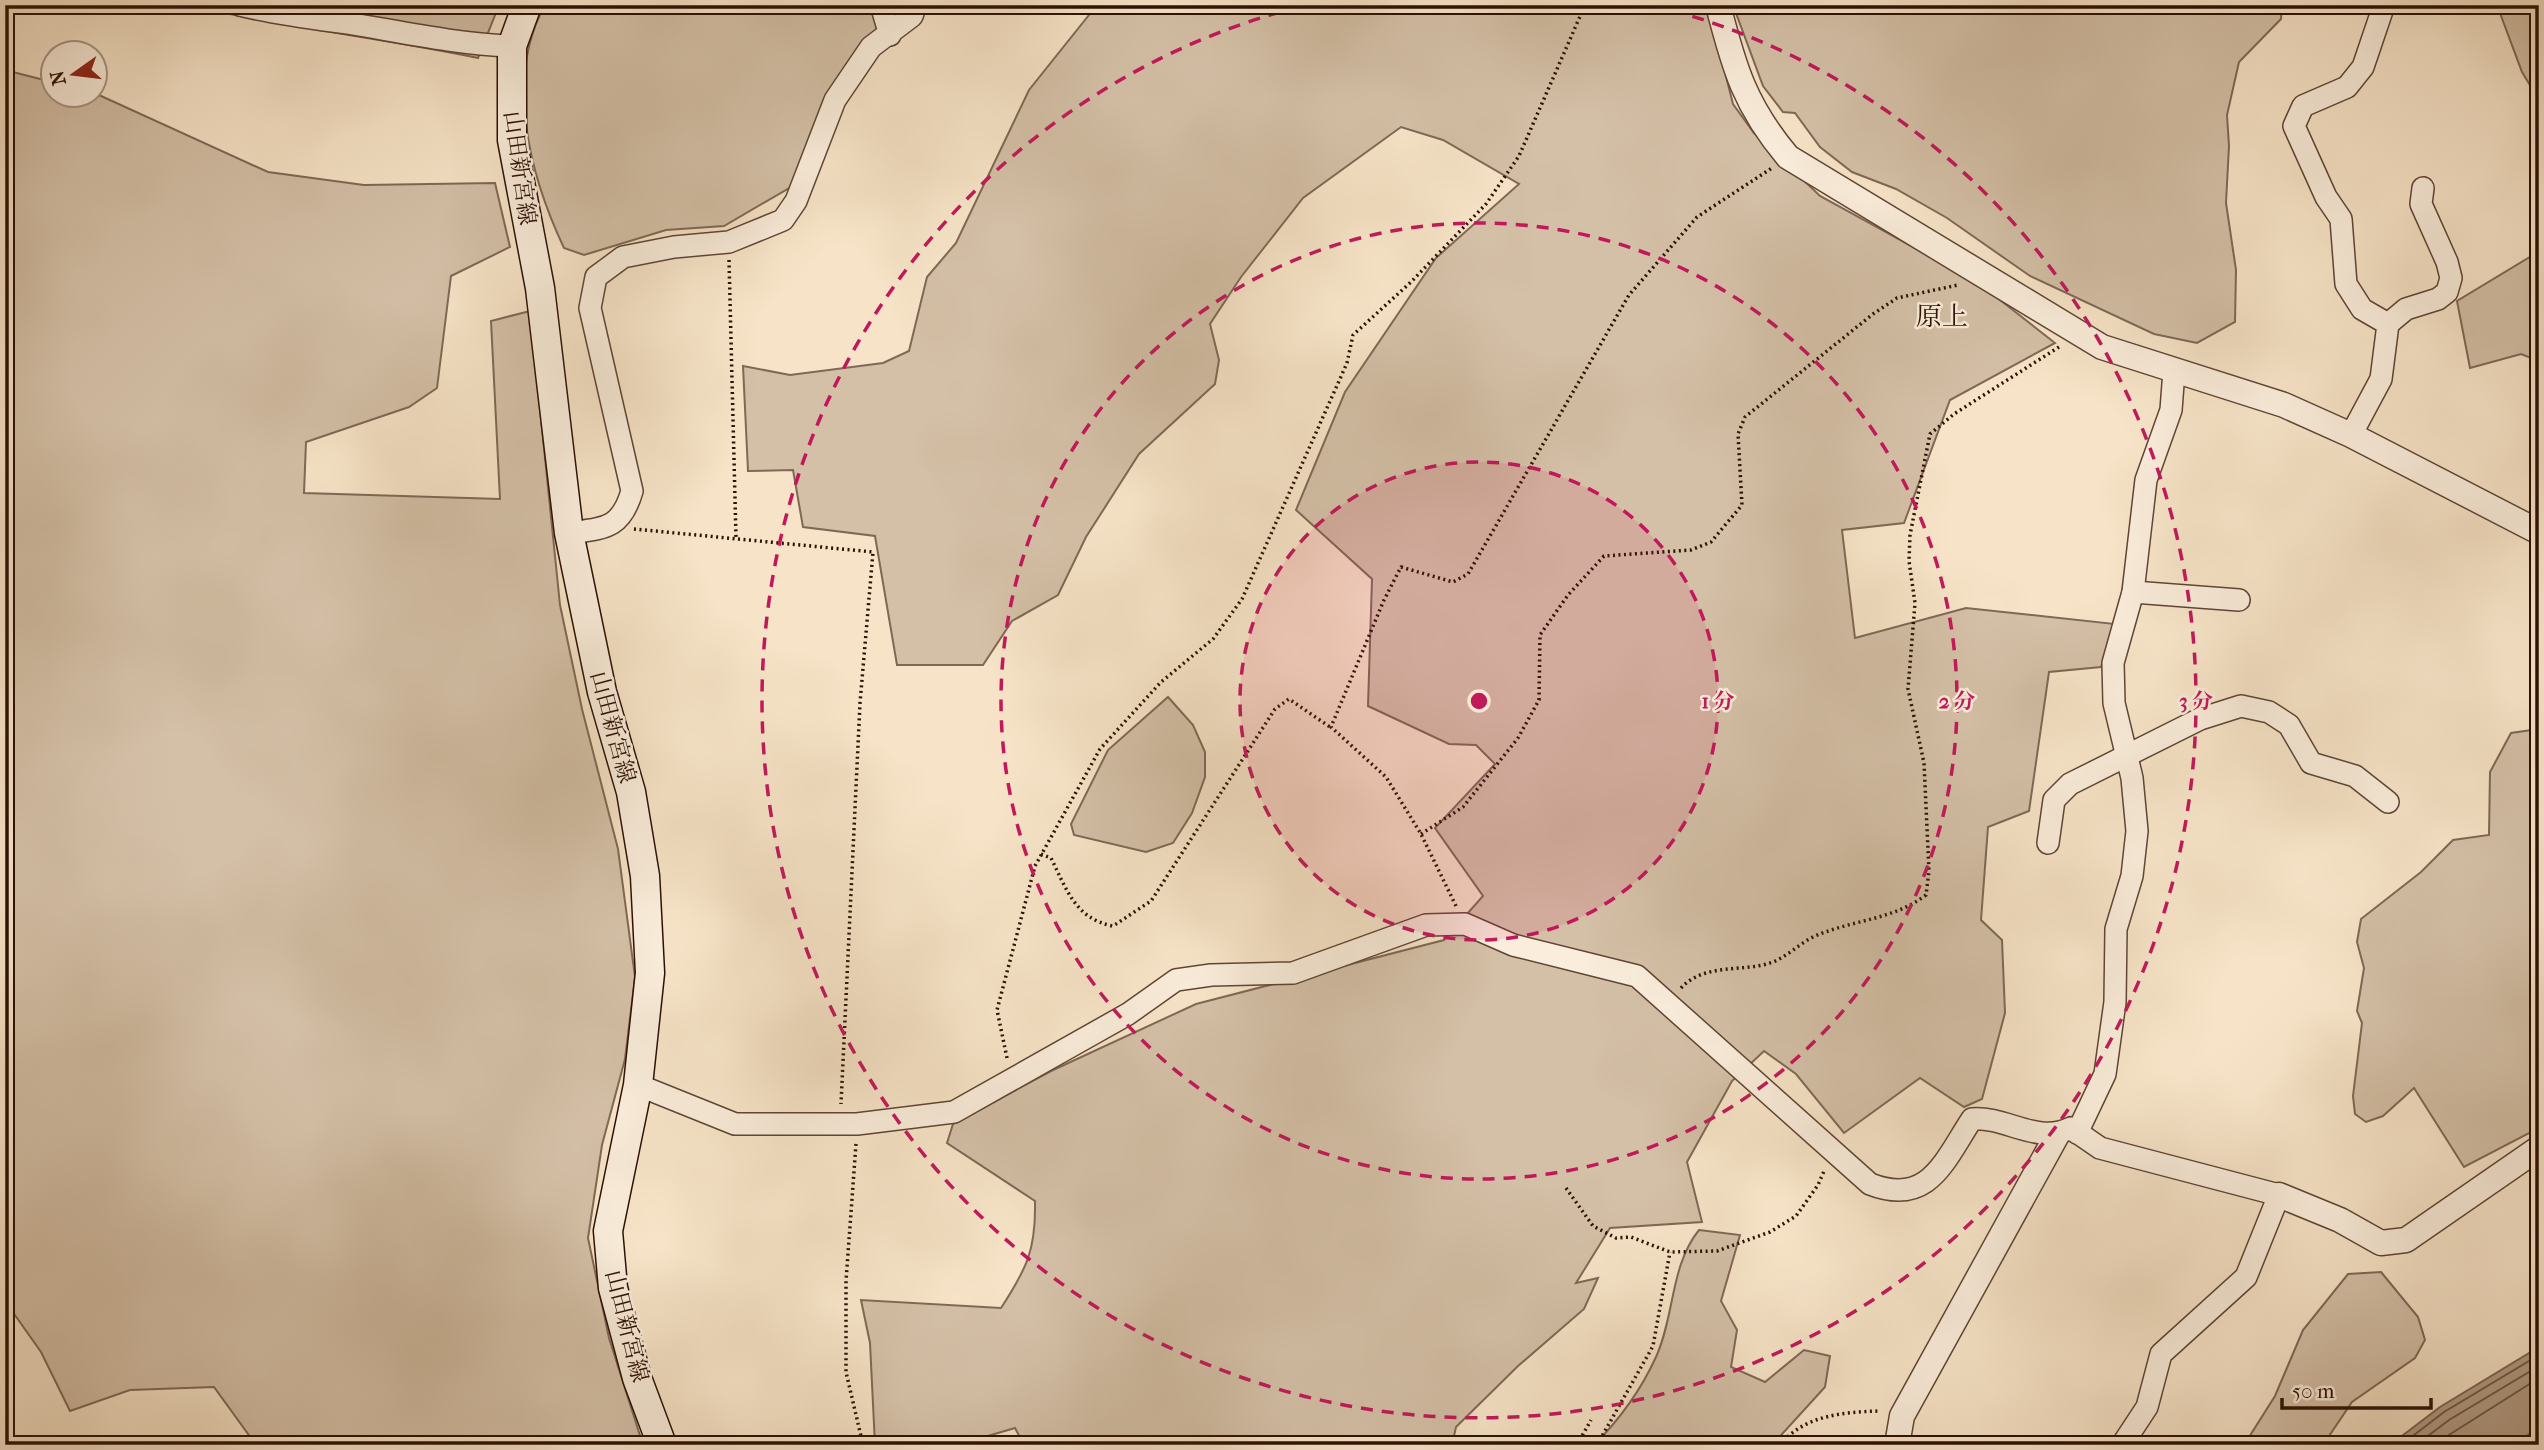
<svg xmlns="http://www.w3.org/2000/svg" width="2544" height="1450" viewBox="0 0 2544 1450" font-family="'IM FELL French Canon','Noto Serif JP',serif">
<rect width="100%" height="100%" fill="#f7e4c8"/>
<filter id="stains"><feTurbulence type="fractalNoise" baseFrequency=".00286" numOctaves="4"/><feColorMatrix values="0 0 0 0 .2 0 0 0 0 .09 0 0 0 0 .02 0 0 0 .5 -.17"/></filter>
<radialGradient id="worn" r=".72"><stop offset=".6" stop-color="#630" stop-opacity="0"/><stop offset="1" stop-color="#630" stop-opacity=".3"/></radialGradient>
<g fill="#d4c0a7" stroke="#806856" stroke-width="2">
<path d="M187,5H499L478,58C381,38 283,27 187,5Z"/>
<path d="M545,5H894L823,101L791,187L724,226L666,230L584,255L564,248C530,176 504,78 545,5Z"/>
<path d="M1097,5H1708L1733,104L1754,133L1820,196L1977,282L2055,343L1950,400L1904,523L1842,530L1855,638L1966,608L2115,624L2101,667L2049,672L2029,811L1988,827L1981,920L2002,940L2005,1013L1982,1099L1964,1107L1920,1078L1844,1133L1796,1074L1764,1051L1732,1081L1687,1162L1702,1222L1610,1228L1576,1283L1598,1278L1584,1309L1518,1366L1456,1427L1452,1445H1024L1015,1428L957,1445H875L870,1343L861,1300L1001,1308C1027,1268 1036,1250 1035,1201L947,1143L953,1124L1051,1071L1196,1004L1444,940L1483,896L1435,828L1495,764L1476,745L1449,744L1368,706L1372,579L1296,510L1345,392L1436,258L1519,184L1443,140L1401,127L1303,198L1241,277L1210,324L1219,360L1215,384L1139,454L1086,537L1058,595L1012,621L983,665H897L875,536L803,527L793,470L748,471L743,366L790,375L883,363L909,351L927,277L956,243L1029,90Z"/>
<path d="M1733,5H2282L2281,19L2239,62L2227,115L2229,146L2226,203L2236,270L2235,322L2197,343L2154,334L2030,276L1947,218L1896,189L1852,172L1820,147L1795,113L1783,112L1763,86Z"/>
<path d="M2497,5H2539V100L2522,72Z"/>
<path d="M5,70L52,82V94L99,95L268,172L364,185L495,183L510,247L451,276L437,388L409,407L306,442L304,493L500,499L491,321L530,311L560,605L582,709L618,849L635,977L625,1059L602,1145L588,1238L609,1338L643,1445H256L214,1387L130,1390L70,1411L41,1352L5,1301Z"/>
<path d="M2539,246V361L2521,354L2470,368L2457,301L2533,255Z"/>
<path d="M1168,697L1193,725L1205,752V777L1192,813L1173,843L1146,852L1074,835L1071,824L1108,750Z"/>
<path d="M2539,729V1128L2464,1167L2414,1088L2383,1116L2366,1122L2355,1114L2353,1096L2362,1023L2357,1011L2364,968L2357,942L2361,919L2421,872L2453,840L2489,835L2490,772L2511,733Z"/>
<path d="M1699,1230L1740,1235L1721,1301L1737,1330L1731,1367L1765,1382L1804,1350L1830,1356L1825,1387L1772,1445H1594C1620,1419 1641,1390 1656,1357C1675,1315 1670,1266 1699,1230Z"/>
<path d="M2381,1272L2418,1317L2425,1340L2415,1358L2352,1402L2323,1445H2244L2275,1396L2303,1330L2348,1274Z"/>
<path d="M2539,1424V1445H2518Z"/>
</g>
<path fill="#b29c85" stroke="#7c6451" stroke-width="2" d="M2539,1347V1424L2518,1445H2390L2440,1407Z"/>
<g fill="none" stroke-linecap="round" stroke-linejoin="round">
<g stroke="#6f5644" stroke-width="2">
<path d="M2401,1445L2444,1412L2539,1355"/>
<path d="M2416,1445L2449,1420L2539,1366"/>
<path d="M2433,1445L2539,1378"/>
</g>
<g stroke="#5f4535" stroke-width="24">
<g id="minor">
<path d="M240,5C276,14 310,18 347,23C402,32 456,44 512,46"/>
<path d="M881,5L890,35"/>
<path d="M2388,324L2406,309L2438,299L2447,292L2451,278L2447,262L2421,204L2423,188"/>
<path d="M2351,435L2381,379L2388,324L2362,309L2346,284L2341,219L2326,197L2294,126L2303,106L2347,87L2363,67L2384,5"/>
<path d="M569,533C605,528 621,529 632,491L590,308L596,277L623,257L674,247L729,242L783,220L796,201L835,100L871,47L912,16L916,5"/>
<path d="M2133,592L2239,600"/>
<path d="M2048,843L2054,800L2070,784L2200,719L2241,706L2269,712L2289,725L2311,763L2355,776L2388,802"/>
<path d="M638,1085L735,1124H857L954,1112L1128,1014L1176,980L1211,975L1293,973L1426,925L1465,924L1513,945L1637,976L1870,1184C1929,1207 1944,1161 1972,1119C2006,1116 2037,1145 2071,1128L2100,1148L2279,1195L2246,1277L2161,1354L2147,1407L2122,1445"/>
<path d="M2077,1133L2105,1074L2115,1002L2116,929L2132,876L2137,831L2132,778L2114,703L2113,663L2133,592L2146,480L2171,410L2174,371"/>
</g>
</g>
<g stroke="#5f4535" stroke-width="27">
<g id="tertiary">
<path d="M1718,5C1734,68 1745,106 1788,157L2102,347L2284,405L2351,435L2539,532"/>
<path d="M2279,1195L2340,1220L2381,1243L2406,1240L2539,1148"/>
<path d="M1897,1445L1902,1416L2057,1135"/>
</g>
</g>
<g stroke="#2c1004" stroke-width="31">
<path id="secondary" d="M527,5L512,46V140L540,288L569,533L602,692L631,792L645,876L650,973L638,1085L608,1231L613,1288L637,1378L662,1445"/>
</g>
<g stroke="#2c1004" stroke-width="3.5" stroke-dasharray="2 3.5" stroke-linecap="butt">
<path d="M729,260L736,538"/>
<path d="M634,529L873,552L860,703L841,1104"/>
<path d="M1421,834L1463,807L1518,738L1539,700L1540,635L1568,595L1604,556L1691,550L1711,542L1742,505L1738,434L1745,417L1873,314L1897,298L1958,285"/>
<path d="M1041,854L1051,858C1066,888 1075,919 1113,926L1151,901L1275,709L1289,699L1330,727"/>
<path d="M1456,906L1421,834L1386,777L1331,727L1384,600L1401,567L1453,582L1468,574L1629,295L1697,217L1772,168"/>
<path d="M1681,988C1705,962 1744,973 1773,962C1788,956 1800,943 1815,936C1852,920 1893,920 1926,895L1929,871L1924,763L1908,689L1915,603L1909,561L1910,535L1930,434L1954,414L2059,347"/>
<path d="M1007,1058L997,1010L1035,866L1100,749L1161,682L1213,639L1242,599L1347,363L1353,335L1411,282L1486,204L1519,156L1585,5"/>
<path d="M856,1144L846,1281V1372L863,1445"/>
<path d="M1566,1188L1593,1226L1616,1238L1631,1237L1670,1252L1717,1251L1770,1232L1796,1216L1818,1185L1824,1171"/>
<path d="M1577,1445L1591,1420"/>
<path d="M1597,1445L1653,1346L1670,1252"/>
<path d="M1780,1445C1804,1415 1844,1412 1880,1411"/>
</g>
<use href="#minor" stroke="#faeddb" stroke-width="21"/>
<use href="#tertiary" stroke="#faeddb" stroke-width="24"/>
<use href="#secondary" stroke="#faeddb" stroke-width="28"/>
</g>
<circle cx="1479" cy="701" r="239" fill="#c2185b" fill-opacity=".12"/>
<g fill="none" stroke="#c2185b" stroke-width="3.5" stroke-dasharray="12 9">
<circle cx="1479" cy="701" r="239"/>
<circle cx="1479" cy="701" r="478"/>
<path d="M1652 5A717 717 0 1 1 1306 5"/>
</g>
<g text-anchor="middle" dominant-baseline="central" stroke-width="5" stroke-linejoin="round" paint-order="stroke">
<g font-size="23" fill="#2c1004" stroke="#faeddb">
<text transform="translate(520 168) rotate(82)">山田新宮線</text>
<text transform="translate(613 727) rotate(75)">山田新宮線</text>
<text transform="translate(627 1326) rotate(76)">山田新宮線</text>
</g>
<g font-size="26" fill="#2c1004" stroke="#faeddb">
<text x="1942" y="316">原上</text>
</g>
</g>
<circle cx="1479" cy="701" r="10" fill="#c2185b" stroke="#faeddb" stroke-width="3.5"/>
<g font-size="21" text-anchor="middle" font-weight="bold" fill="#c2185b" stroke="#faeddb" stroke-width="5" stroke-linejoin="round" paint-order="stroke">
<text x="1718" y="708">1 分</text>
<text x="1957" y="708">2 分</text>
<text x="2196" y="708">3 分</text>
</g>
<rect width="2544" height="1450" fill="none" stroke="#f7e4c8" stroke-width="28"/>
<rect x="7" y="7" width="2530" height="1436" fill="none" stroke="#2c1004" stroke-width="3.5"/>
<rect x="14" y="14" width="2516" height="1422" fill="none" stroke="#2c1004" stroke-width="2"/>
<g transform="translate(74 74) rotate(256)"><circle r="33" fill="#faeddb" stroke="#a89585" stroke-width="2"/>
<path d="M0-5L12 26L0 18L-12 26Z" fill="#8f2418"/>
<text y="-10" font-size="19" font-weight="bold" text-anchor="middle" fill="#2c1004">N</text>
</g>
<path d="M2282 1398v10h149v-10" fill="none" stroke="#2c1004" stroke-width="3.5"/>
<text x="2292" y="1398" font-size="21" fill="#2c1004" stroke="#faeddb" stroke-width="5" paint-order="stroke">50 m</text>
<rect width="100%" height="100%" filter="url(#stains)"/>
<rect width="100%" height="100%" fill="url(#worn)"/>
</svg>
